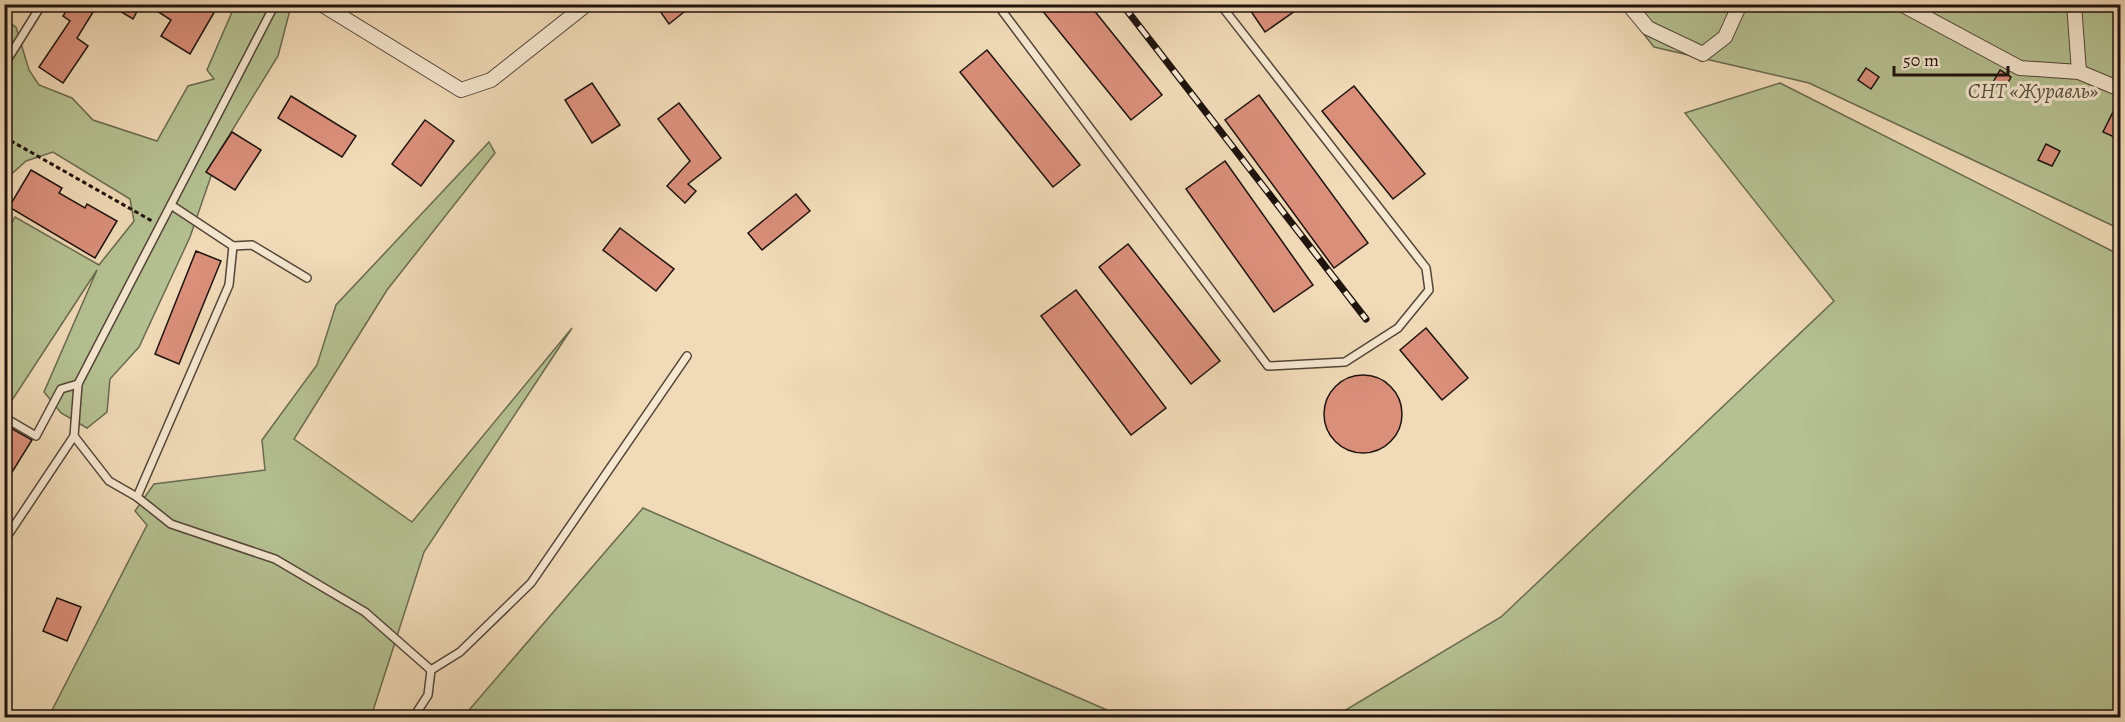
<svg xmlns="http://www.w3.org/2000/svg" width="2125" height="722" viewBox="0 0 2125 722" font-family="Alegreya,serif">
<rect width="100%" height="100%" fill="#f0dab7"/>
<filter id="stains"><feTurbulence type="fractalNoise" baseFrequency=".00333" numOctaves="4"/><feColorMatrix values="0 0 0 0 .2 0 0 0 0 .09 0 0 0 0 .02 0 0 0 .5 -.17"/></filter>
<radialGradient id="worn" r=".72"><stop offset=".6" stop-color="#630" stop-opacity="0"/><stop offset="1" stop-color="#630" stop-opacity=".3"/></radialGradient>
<g fill="#b5c192" stroke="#6a6a50" stroke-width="1.5">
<path d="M235,5H284L290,10L278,56L220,150L190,237L139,347L110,379L107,412L87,428L61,413L44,392L97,270L5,411V235L15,217L99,265L134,221L130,199L53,152L26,161L5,180V20L16,27L29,70L39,85L72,98L93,120L157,141L188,86L214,79L207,70Z"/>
<path d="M1621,5H2119L2120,8V229L1809,83L1654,47Z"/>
<path d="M1780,83L2120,255V717H1334L1501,617L1834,301L1685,113Z"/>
<path d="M489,142L495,153L387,290L294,439L412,522L572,328L424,552L371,717L48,718L147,525L135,511L154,484L265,470L262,440L317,365L336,305Z"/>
<path d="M643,508L1123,717H463Z"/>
</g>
<g fill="#da8f7b" stroke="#1f130e" stroke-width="1.5">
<path d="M71,4H98L77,38L88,46L63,83L39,67L70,21L63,16Z"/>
<path d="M108,4H141L133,19Z"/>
<path d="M146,4H219L190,54L161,36L171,20Z"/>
<path d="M655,4H694L669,24Z"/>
<path d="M1037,4H1089L1162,95L1131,120Z"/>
<path d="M1246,4H1305L1265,32Z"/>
<path d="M987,50L1080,165L1053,187L960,72Z"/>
<path d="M1866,68L1879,77L1871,89L1858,80Z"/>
<path d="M2000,70L2011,77L2004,90L1992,84Z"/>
<path d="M592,83L620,125L592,143L565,100Z"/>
<path d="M1354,86L1425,174L1393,199L1322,111Z"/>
<path d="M1259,95L1368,243L1334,268L1225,120Z"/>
<path d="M291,96L356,136L342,157L278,118Z"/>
<path d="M2120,98H2121V140L2103,132Z"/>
<path d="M679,103L721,158L688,184L696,191L685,203L667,186L690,161L658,119Z"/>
<path d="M425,120L454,141L421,186L392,164Z"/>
<path d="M232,132L261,150L235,190L206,172Z"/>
<path d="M2046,144L2060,151L2052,166L2038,160Z"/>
<path d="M1225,161L1313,285L1274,312L1186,189Z"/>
<path d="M31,170L62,188L59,193L85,208L87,204L117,221L95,258L9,207Z"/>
<path d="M796,194L810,211L762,250L748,233Z"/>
<path d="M620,228L674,269L656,291L603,250Z"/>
<path d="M1128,244L1220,361L1191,384L1099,267Z"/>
<path d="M196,251L221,261L179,364L155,354Z"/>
<path d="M1076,290L1166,408L1131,435L1041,316Z"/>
<path d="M1426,328L1468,378L1442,400L1400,350Z"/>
<circle cx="1363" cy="414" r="39"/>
<path d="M9,427L32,440L4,485V435Z"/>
<path d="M57,598L81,607L67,641L43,631Z"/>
</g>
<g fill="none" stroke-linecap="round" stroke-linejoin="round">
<g stroke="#534538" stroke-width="10">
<g id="service">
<path d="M997,4L1268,366L1345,362L1398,328L1429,290L1426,268L1220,4"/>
<path d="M4,65L42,4"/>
<path d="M233,246L252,245L307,278"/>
<path d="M4,424L7,419L36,436L61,389L78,384"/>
<path d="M74,436L109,481L137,497L229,285L233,246L171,205"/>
<path d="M137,497L171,524L275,559L365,612L431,670L460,652L531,583L687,356"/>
<path d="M4,541L74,436L78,384L275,4"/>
<path d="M413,718L428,695L431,670"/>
</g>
</g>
<g stroke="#534538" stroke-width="16">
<g id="minor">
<path d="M321,4L461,90L491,80L587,4"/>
<path d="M1628,4L1648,28L1703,54L1725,37L1740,4"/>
<path d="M1901,4L2020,68L2079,72L2120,89"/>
<path d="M2074,4L2079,72"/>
</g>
</g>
<path stroke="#1f130e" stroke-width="3" stroke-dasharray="4.5 3" stroke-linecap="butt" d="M4,137L152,221"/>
<use href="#service" stroke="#f5e7d0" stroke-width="7"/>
<use href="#minor" stroke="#f5e7d0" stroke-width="14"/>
<g stroke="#1f130e" stroke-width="7">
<path id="rail" d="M1122,4L1366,319"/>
</g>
<use href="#rail" stroke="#f5e7d0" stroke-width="4.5" stroke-dasharray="14" stroke-linecap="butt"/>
</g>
<g text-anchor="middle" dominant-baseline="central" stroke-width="6" stroke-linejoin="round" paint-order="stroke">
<g font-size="21" font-style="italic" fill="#54503c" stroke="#f5e7d0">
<text x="2033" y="91">СНТ «Журавль»</text>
</g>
</g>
<rect width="2125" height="722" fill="none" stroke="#f0dab7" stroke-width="24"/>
<rect x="6" y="6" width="2113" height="710" fill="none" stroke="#1f130e" stroke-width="3"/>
<rect x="12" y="12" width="2101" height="698" fill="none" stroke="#1f130e" stroke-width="1.5"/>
<path d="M1894 66v9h114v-9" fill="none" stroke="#1f130e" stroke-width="3"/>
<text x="1903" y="66" font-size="18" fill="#1f130e" stroke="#f5e7d0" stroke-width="4.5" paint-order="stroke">50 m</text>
<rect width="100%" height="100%" filter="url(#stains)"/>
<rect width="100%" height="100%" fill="url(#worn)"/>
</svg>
